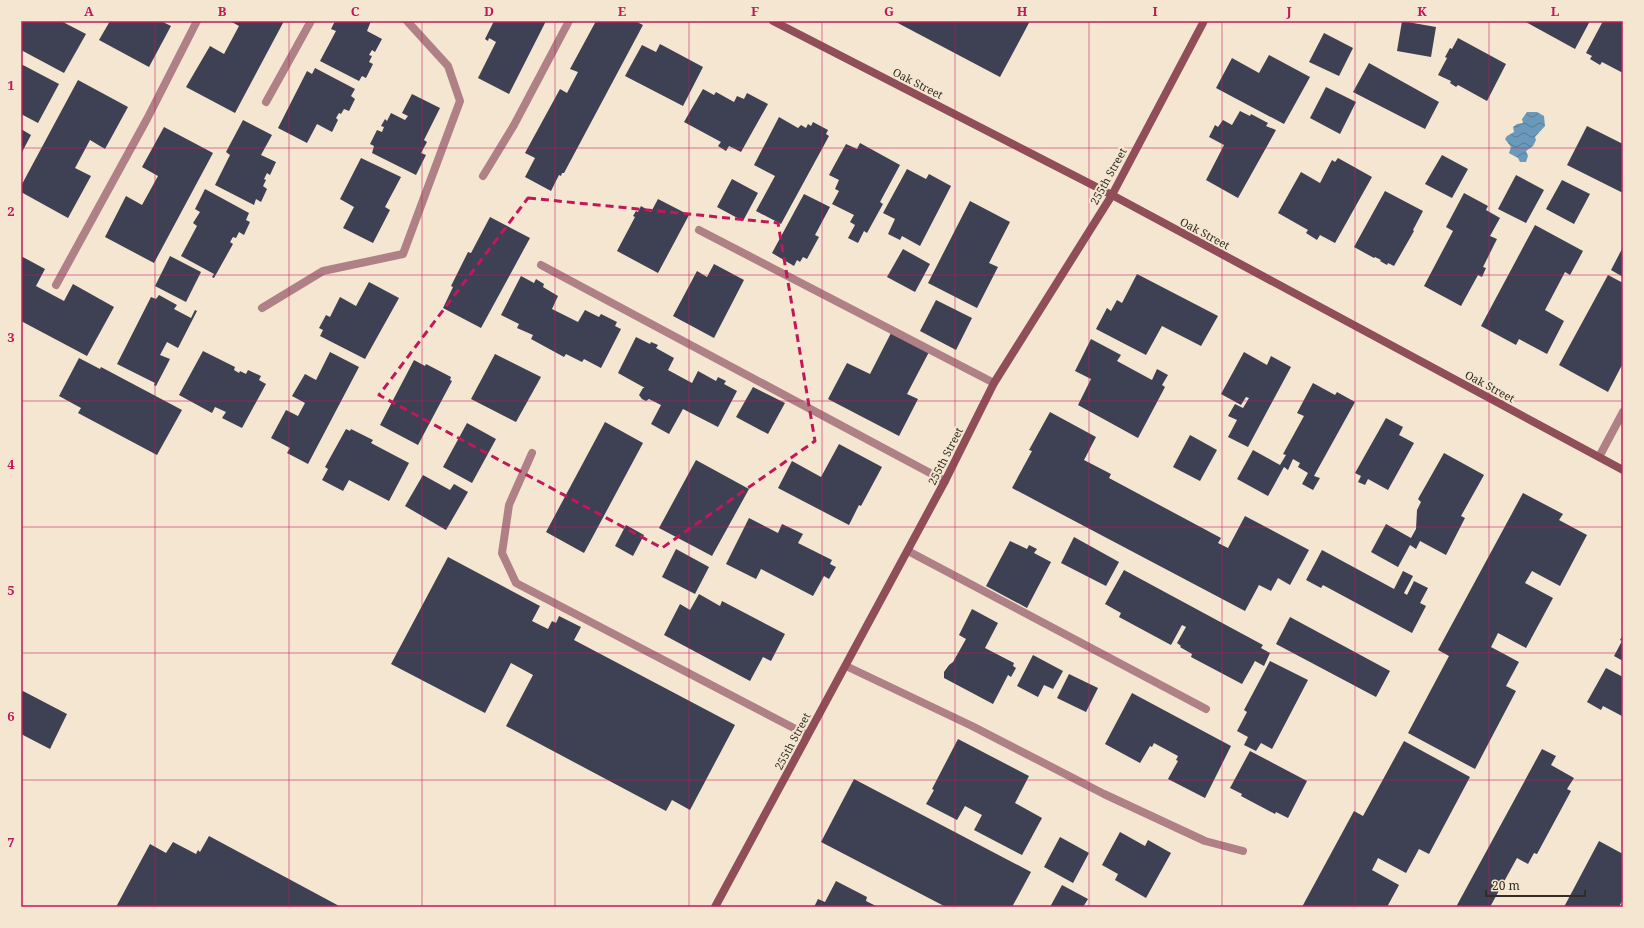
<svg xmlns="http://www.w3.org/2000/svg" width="1644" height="928" viewBox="0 0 1644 928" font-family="'Noto Serif',serif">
<defs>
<pattern id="water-waves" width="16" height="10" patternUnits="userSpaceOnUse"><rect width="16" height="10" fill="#6a99ba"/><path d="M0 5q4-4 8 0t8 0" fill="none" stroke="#587d97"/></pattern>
</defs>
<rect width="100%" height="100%" fill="#f4e6d0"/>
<path fill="url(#water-waves)" d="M1527,112H1537L1544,116L1545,126L1535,137L1536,140L1533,146L1526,151L1528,156L1526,162H1520L1518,158L1509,153L1511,147L1505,139L1507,136L1514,132L1513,127L1517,124L1523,123L1522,119Z"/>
<g fill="#3e4053">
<path d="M21,21H61L86,34L64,73L21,50Z"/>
<path d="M110,21H161L171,26L149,67L99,40Z"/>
<path d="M230,21H284L235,113L186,87L210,46L224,54L239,26Z"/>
<path d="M335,21H371L367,31L382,39L375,52L372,50L369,55L372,56L369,62L373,64L366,78L362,76L359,81L320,61L336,31L331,29Z"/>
<path d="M494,21H546L509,94L478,78L496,42L489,38L488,41L485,39Z"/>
<path d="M596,21H635L643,25L564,173H562L561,176L559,175L551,191L525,177L535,158L525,153L560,89L567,93L578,72L570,69Z"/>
<path d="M894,21H1030L1000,77Z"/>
<path d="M1402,21L1436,27L1431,57L1397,51Z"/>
<path d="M1524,21H1590L1575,49Z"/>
<path d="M1603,21H1623V73L1602,62L1600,65L1590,59L1592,56L1586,53Z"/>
<path d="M1324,33L1353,48L1339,76L1309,62Z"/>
<path d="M1458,38L1506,64L1487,101L1458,85L1456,87L1450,83L1451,81L1438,75L1447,58L1445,57L1450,48L1452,49Z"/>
<path d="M660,44L703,67L683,106L625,76L642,45L656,52Z"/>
<path d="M1269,55L1310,77L1284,124L1216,88L1232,58L1259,73Z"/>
<path d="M1369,63L1439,102L1425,129L1353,92Z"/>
<path d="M21,64L59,84L38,123L21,114Z"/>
<path d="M315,68L355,89L351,96L355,99L349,111L344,109L341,114L339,113L336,118L338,120L332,132L317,124L307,143L278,128L307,71L312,74Z"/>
<path d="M78,80L128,107L105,149L90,140L75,168L91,176L68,218L21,192V186Z"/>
<path d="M1326,87L1356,102L1340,134L1310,118Z"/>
<path d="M703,89L714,95L716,92L734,102L737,96L744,99L747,93L768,104L741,152L729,146L726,151L718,146L721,142L684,122Z"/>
<path d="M412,94L440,108L424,140L427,142L421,153L426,155L416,175L372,153L374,146L370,144L377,130L382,132L384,127L381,126L385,119L387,121L391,113L405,120L408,116L402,113Z"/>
<path d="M1240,111L1250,116L1251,114L1268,123L1266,126L1276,130L1238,198L1206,180L1224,145L1209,137L1215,125L1218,127L1223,120L1232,125Z"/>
<path d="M779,117L798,128L801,125L806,128L808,124L811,126L813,122L828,130L826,134L829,136L781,224L756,211L775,176L754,165Z"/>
<path d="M243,120L272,135L261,155L276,162L270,175L267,173L264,179L266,180L263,186L267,189L261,202L256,199L254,205L215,185L230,155L226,152Z"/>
<path d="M1587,126L1623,144V193L1567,165Z"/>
<path d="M164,127L213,153L154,263L105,237L126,196L142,205L158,176L142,167Z"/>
<path d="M21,129L31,135L21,154Z"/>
<path d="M860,143L900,165L880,202L883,204L867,233L864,231L858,243L848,238L855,225L850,222L854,215L832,204L839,191L835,189L839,180L829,175L846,144L857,149Z"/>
<path d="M1442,155L1468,169L1452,198L1425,184Z"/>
<path d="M361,158L401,177L385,207L390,210L373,243L343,228L354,207L340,199Z"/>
<path d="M1338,158L1372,177L1335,243L1320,235L1317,240L1306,233L1308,230L1278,213L1301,172L1320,183L1332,160L1335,162Z"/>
<path d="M907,169L926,179L929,174L951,186L920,246L902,236L900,240L888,234L895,219L883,213Z"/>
<path d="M1516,175L1544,190L1526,223L1498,209Z"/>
<path d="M732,179L758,193L743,221L717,207Z"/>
<path d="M1562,180L1590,194L1574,224L1546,209Z"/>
<path d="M205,189L249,213L246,220L250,222L244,235L239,232L236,238L233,237L230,242L233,244L214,278L212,277L214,274L181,256L197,226L193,223L200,212L195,209Z"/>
<path d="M1385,191L1423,211L1413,230L1414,231L1394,266L1388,263L1387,265L1380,261L1381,260L1375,257L1374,258L1354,247Z"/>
<path d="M1464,193L1488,206L1486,210L1500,218L1490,236L1497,239L1483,267L1486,268L1482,277L1478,275L1461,306L1424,286L1453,231L1446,227Z"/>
<path d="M804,194L830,207L815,235L819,237L807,259L803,257L800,262L797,260L794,266L772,253Z"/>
<path d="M658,199L689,215L658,273L617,251L635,217L633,216L636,211L638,212L641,206L651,212Z"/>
<path d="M970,201L1010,222L989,263L998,267L977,308L928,283Z"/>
<path d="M490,217L530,238L481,328L443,308L453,287L451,286L468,252L471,253Z"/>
<path d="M1535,225L1583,251L1570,275L1565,272L1545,310L1564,321L1547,354L1519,339L1516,345L1481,326Z"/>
<path d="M1623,247V277L1611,270Z"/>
<path d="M903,249L930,264L915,292L887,277Z"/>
<path d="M21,256L45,269L36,286L64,301L73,284L114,307L87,356L21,321Z"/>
<path d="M170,256L201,272L186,302L155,286Z"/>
<path d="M714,264L744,280L714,338L673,316L697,271L707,277Z"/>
<path d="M1137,274L1218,316L1201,346L1162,326L1146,355L1096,329L1107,308L1111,311L1117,300L1122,303Z"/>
<path d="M1608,275L1623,283V363L1608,392L1559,365Z"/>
<path d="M521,276L534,283L536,279L544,284L543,287L558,296L552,309L578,322L585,310L599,317L601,314L617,322L615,326L621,329L601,368L584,359L582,362L566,354L564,357L531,339L533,335L517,328L519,324L501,315Z"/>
<path d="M369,282L399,298L365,359L320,336L323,330L319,328L326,315L330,317L340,297L356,306Z"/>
<path d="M159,295L177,305L174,309L191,318L195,310L197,311L178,348L167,342L160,355L170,359L156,386L154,385L155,383L117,364L151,297L156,299Z"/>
<path d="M936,300L972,318L956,350L920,331Z"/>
<path d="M891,333L929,352L907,394L918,399L899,436L828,399L847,363L870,374Z"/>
<path d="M636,337L650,344L651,342L658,345L656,348L674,358L668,370L692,383L698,371L716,381L718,377L726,381L724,384L737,391L718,427L683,409L669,434L651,424L661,405L649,399L646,401L642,399L639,395L643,388H645L618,373Z"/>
<path d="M1091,339L1121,355L1117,361L1152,380L1157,369L1168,375L1162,385L1165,387L1138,438L1078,405L1091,379L1075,371Z"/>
<path d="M203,351L235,367L234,370L239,373L240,371L246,374L248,370L261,376L259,380L266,384L242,428L222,418L226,412L215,407L212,413L179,395Z"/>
<path d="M330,352L359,367L308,464L287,453L290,448L271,438L286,410L298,416L305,403L292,396L305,374L316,380Z"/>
<path d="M1244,352L1267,365L1271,356L1291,367L1248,447L1228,437L1237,420L1228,416L1235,404L1243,408L1249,398L1246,397L1241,405L1221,394Z"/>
<path d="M495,354L541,377L516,422L471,399Z"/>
<path d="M79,358L100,369L101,367L182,410L157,455L78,413L81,408L59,396Z"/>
<path d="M414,360L425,366L426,364L451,377L450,380L452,381L418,445L380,425Z"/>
<path d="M1313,383L1335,395L1337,392L1355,402L1314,476L1320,478L1313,490L1302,484L1308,473L1298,467L1300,463L1293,459L1288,470L1284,467L1268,496L1237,479L1253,450L1280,465L1286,455L1283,454L1304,416L1297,413Z"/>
<path d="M753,387L785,403L768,434L736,417Z"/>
<path d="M1050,412L1096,437L1084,460L1111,474L1109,478L1221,538L1218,543L1228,548L1245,516L1309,550L1290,585L1278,578L1271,591L1259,585L1245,611L1012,488L1032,451L1029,450Z"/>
<path d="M1386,418L1403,427L1399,435L1414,443L1388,490L1368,479L1365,485L1358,482L1361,476L1355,473Z"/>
<path d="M605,422L643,443L584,553L546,532Z"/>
<path d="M467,423L496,439L472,483L443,467Z"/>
<path d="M346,429L350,431L351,429L373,440L371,443L409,463L389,501L349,480L343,491L322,480L328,469L325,467Z"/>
<path d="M1190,435L1217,450L1200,481L1173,467Z"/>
<path d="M839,444L882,467L861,506L859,505L849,525L778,488L792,461L821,477Z"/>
<path d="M1444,453L1484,475L1461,516L1465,518L1446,555L1420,541L1416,549L1410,545L1398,567L1371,552L1386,524L1411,538L1416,529L1417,510L1421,502L1418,499Z"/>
<path d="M696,460L749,489L712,556L659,528Z"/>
<path d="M423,475L450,490L454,484L468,492L446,530L405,506Z"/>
<path d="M1523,493L1563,514L1559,520L1587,535L1560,586L1532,571L1525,583L1553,598L1526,648L1498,633L1491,647L1519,662L1506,686L1516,691L1475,769L1408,733L1449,656L1438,650Z"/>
<path d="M749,518L778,533L782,524L803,534L798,543L832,560L830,564L836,567L829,579L824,576L813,596L761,569L756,579L726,564Z"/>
<path d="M626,525L644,535L633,556L615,546Z"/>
<path d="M1074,537L1119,562L1106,586L1061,563Z"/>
<path d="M1010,541L1027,549L1029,545L1037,549L1034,553L1051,562L1027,608L986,586Z"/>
<path d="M676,549L709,567L695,594L662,577Z"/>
<path d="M1322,550L1394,589L1403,571L1413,576L1404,593L1407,595L1414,581L1428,588L1420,603L1426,606L1412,633L1323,585L1321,588L1306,580Z"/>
<path d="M448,557L540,606L532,621L548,629L552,621L556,623L559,616L581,627L574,640L735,725L690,810L672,800L666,811L506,726L533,675L511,663L485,713L391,664Z"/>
<path d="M1124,570L1263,645L1261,648L1270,653L1264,666L1255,661L1242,684L1191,657L1192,654L1180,647L1181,646L1177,643L1186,627L1182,625L1171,645L1119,617L1121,613L1105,604Z"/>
<path d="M699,594L720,606L722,601L785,634L771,661L763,657L750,681L664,635L680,604L690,610Z"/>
<path d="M972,609L998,623L985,648L1014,663L1013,666L1016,668L1011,677L1008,675L993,704L944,678V672L949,665L953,662L966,639L959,635Z"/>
<path d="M1290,617L1390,671L1376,697L1276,644Z"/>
<path d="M1623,635V661L1614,656L1622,641L1620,640Z"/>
<path d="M1033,655L1063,671L1053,689L1044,685L1038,697L1017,686Z"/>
<path d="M1270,661L1308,680L1272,749L1261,743L1256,751L1244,745L1248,737L1237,731L1247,712L1244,710Z"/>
<path d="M1606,668L1623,677L1622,716L1603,706L1601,710L1587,702Z"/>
<path d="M1069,674L1098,688L1086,712L1057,698Z"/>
<path d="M21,690L67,714L50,749L21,734Z"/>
<path d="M1132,693L1231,746L1205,798L1168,779L1178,761L1176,760L1178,756L1154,743L1152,747L1150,746L1140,763L1105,744Z"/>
<path d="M958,739L1029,776L1015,803L1042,818L1022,855L974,830L982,815L965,806L957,820L926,804L934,790L932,789Z"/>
<path d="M1404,741L1470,777L1429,854L1419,849L1406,873L1378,858L1372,870L1399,885L1387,907H1302L1354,811L1363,816Z"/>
<path d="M1542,749L1556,756L1551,765L1574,778L1567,789L1571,791L1537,854L1534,853L1528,864L1517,858L1490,907H1456Z"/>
<path d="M1250,751L1307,781L1288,818L1276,812L1275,814L1241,796L1242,794L1230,788Z"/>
<path d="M854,779L1031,872L1012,907H946L821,842Z"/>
<path d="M1120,832L1145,846L1148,840L1171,853L1146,898L1115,880L1118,874L1102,865Z"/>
<path d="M209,836L341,907H116L150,844L166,853L173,842L196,854L198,850L200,852Z"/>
<path d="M1060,837L1089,853L1073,883L1044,867Z"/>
<path d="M1599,841L1623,854V899L1619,907H1564Z"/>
<path d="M836,881L867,897L866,901L878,907H814L818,899L825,902Z"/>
<path d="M1062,885L1088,899L1083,907H1050Z"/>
</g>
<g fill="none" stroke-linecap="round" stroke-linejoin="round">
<g stroke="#af8086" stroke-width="8">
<path d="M266,102L311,21"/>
<path d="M483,176L514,125L569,21"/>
<path d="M699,230L994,383"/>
<path d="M541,265L945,481"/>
<path d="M56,285L147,119L197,21"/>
<path d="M262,308L323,271L403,254L460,101L448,66L407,21"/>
<path d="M532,453L509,505L502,553L516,583L807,735"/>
<path d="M1599,457L1623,412"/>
<path d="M908,551L1206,709"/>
<path d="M846,666L972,726L1104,794L1205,841L1243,851"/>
</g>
<g stroke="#904e59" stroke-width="8">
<path d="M773,21L1112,195L1623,470"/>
<path d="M715,907L945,481L994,383L1112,195L1204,21"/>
</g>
</g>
<path fill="none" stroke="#c2185b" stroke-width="3" stroke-dasharray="8 5" stroke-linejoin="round" d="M528,198L778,223L815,441L662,548L379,395Z"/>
<path fill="none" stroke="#c2185b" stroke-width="1" stroke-opacity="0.55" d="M155,21V907M289,21V907M422,21V907M555,21V907M689,21V907M822,21V907M955,21V907M1089,21V907M1222,21V907M1355,21V907M1489,21V907M21,148H1623M21,275H1623M21,401H1623M21,527H1623M21,653H1623M21,780H1623"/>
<g text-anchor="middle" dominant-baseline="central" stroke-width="4" stroke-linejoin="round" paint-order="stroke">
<g font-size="11" fill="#322d24" stroke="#f4e6d0">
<text transform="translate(918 83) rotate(27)">Oak Street</text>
<text transform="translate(1108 176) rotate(-61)">255th Street</text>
<text transform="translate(1205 233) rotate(28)">Oak Street</text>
<text transform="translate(1490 386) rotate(28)">Oak Street</text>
<text transform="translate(945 456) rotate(-63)">255th Street</text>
<text transform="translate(792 741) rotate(-62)">255th Street</text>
</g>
</g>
<rect width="1644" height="928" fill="none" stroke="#f4e6d0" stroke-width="44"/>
<path d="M1486 890v6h99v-6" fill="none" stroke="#322d24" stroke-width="2"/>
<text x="1492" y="890" font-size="12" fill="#322d24" stroke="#f4e6d0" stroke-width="3" paint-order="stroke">20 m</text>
<rect x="22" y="22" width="1600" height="884" fill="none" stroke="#c2185b" stroke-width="1.5"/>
<g font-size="13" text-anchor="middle" font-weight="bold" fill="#c2185b">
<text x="89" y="16">A</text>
<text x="222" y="16">B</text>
<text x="355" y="16">C</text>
<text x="489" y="16">D</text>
<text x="622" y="16">E</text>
<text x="755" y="16">F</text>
<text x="889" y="16">G</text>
<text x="1022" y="16">H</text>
<text x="1155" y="16">I</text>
<text x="1289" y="16">J</text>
<text x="1422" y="16">K</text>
<text x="1555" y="16">L</text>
<text x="11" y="90">1</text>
<text x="11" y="216">2</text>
<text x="11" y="342">3</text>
<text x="11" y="469">4</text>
<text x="11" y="595">5</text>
<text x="11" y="721">6</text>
<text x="11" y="847">7</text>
</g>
</svg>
